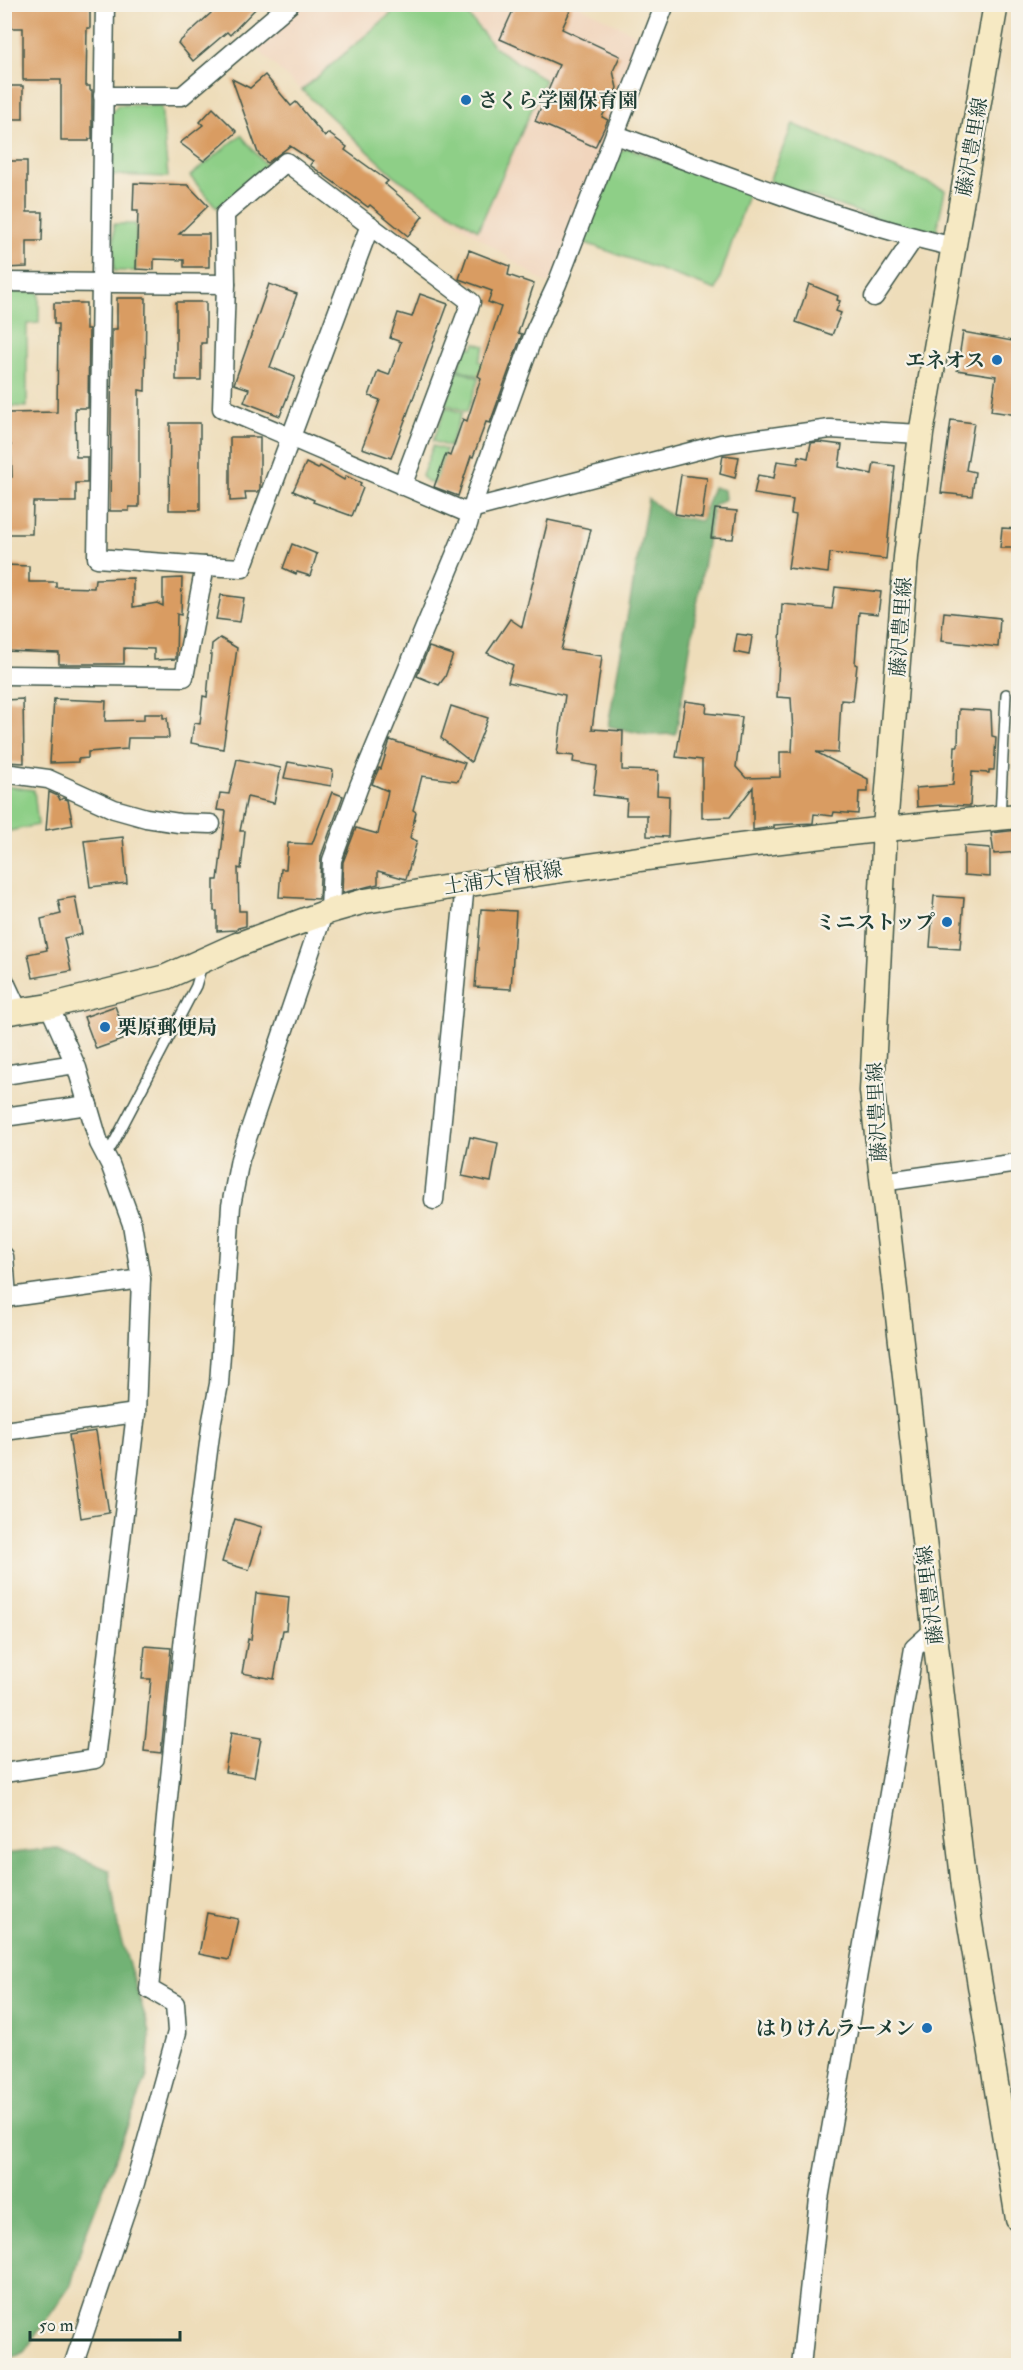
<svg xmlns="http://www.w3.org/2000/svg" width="1023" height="2370" viewBox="0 0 1023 2370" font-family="'IM FELL Double Pica','Noto Serif JP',serif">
<rect width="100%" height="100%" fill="#f7f3e8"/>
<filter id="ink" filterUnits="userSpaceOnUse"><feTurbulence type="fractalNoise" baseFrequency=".0167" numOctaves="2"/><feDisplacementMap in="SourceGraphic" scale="12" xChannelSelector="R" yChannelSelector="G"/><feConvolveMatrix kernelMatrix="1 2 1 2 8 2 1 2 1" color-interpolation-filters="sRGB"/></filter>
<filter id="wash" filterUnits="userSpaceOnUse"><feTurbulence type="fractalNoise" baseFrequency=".008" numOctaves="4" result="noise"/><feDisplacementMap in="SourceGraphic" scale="24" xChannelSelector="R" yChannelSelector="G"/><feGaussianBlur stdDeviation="1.35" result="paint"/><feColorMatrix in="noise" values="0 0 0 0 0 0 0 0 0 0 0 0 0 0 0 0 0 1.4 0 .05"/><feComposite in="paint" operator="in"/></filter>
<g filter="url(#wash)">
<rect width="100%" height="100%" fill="#eeddba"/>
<path fill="#f1d5bd" d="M305,4L578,5L645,39L551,282L547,284L396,180L256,48Z"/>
<g fill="#8ecf87" stroke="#56865e" stroke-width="1.5">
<path d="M401,5H460L495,48L545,80L478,230L398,179L302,90Z"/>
<path d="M118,105L161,106L168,177L112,175L111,113Z"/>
<path d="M793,124L945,190L936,234L897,226L769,181Z"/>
<path d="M241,135L267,167L217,208L190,176Z"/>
<path d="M628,148L749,192L716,290L583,242L620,151Z"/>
<rect x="114" y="224" width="22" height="47"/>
<path d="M5,292H39V323L27,324V407L5,406Z"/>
<path d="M475,343L485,346L479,361L483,363L482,377L458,369L466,345L473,348Z"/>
<path d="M457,370L479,378L467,412L445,404Z"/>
<path d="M446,407L462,413L449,447L433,441Z"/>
<path d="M433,446L446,450L434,484L427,482L422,476Z"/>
<path d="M5,786L34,790L38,825L5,832Z"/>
</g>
<g fill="#72b274" stroke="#487854" stroke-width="1.5">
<path d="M713,487L724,490L725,499L713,506L676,734L648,735L608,726L648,499L671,516L701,521Z"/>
<path d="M56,1848L109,1870L119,1933L150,2032L147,2076L84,2238L71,2285L24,2352L5,2362V1854Z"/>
</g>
<g id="blocks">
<g fill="#d99c62">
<path d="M4,4H90V28H87L86,86H90V90H92V139H89V141H61V80H23V28H4Z"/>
<path d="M221,4H260L230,35L227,32L193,61L178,43Z"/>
<path d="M516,4H573L562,29L620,56L613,71L617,88L602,117L608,120L595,147L535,121L559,65L500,39Z"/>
<path d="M265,75L291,106L296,102L325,137L328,133L347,147L345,150L388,181L385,184L423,216L408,236L370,205L368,207L310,165L313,161L290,146L267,163L258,153L232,79L250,88Z"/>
<rect x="4" y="86" width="19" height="33"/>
<path d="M213,108L237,132L204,161L180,143L203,125L200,122Z"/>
<path d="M4,161H27V212H43L42,241H27V267L4,268Z"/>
<path d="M134,183L188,185L208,206L179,234H209V267H184V260L154,259V270L136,269L138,211H133Z"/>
<path d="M469,250L510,266L508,275L534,284L518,333L522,334L490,423L486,422L473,457L471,456L458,496L434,487L446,454L450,456L463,419L467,421L481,378L478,376L501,307L488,302L492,291L459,279Z"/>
<path d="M269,284L297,294L270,367L295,377L280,416L244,402L249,389L234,384Z"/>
<path d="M809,284L838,296L837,300L840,301L836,311L841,313L832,335L796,322Z"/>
<path d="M420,294L448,304L391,458L362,448L380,400L369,396L378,371L389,375L401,342L390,338L398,313L412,317Z"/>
<path d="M117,298H146L145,391L139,390V507H129V511H110L112,329H117Z"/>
<path d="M176,302H206V343H201V380H176Z"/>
<path d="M54,303H86V329H89L88,408H75L76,457H87V483H76V502H33L32,534H4V490H9L8,477H12L11,445H8V413L57,412L58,324H54Z"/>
<path d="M963,332L1018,342L1017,415L991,411L996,376L957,370Z"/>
<path d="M951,420L974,423L966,470L975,472L972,496L941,493Z"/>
<path d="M170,423H200V510H169Z"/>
<path d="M230,437H260V489L258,492H245L246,500L230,501Z"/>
<path d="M819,442L842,445L839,467L872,474L874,463L895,466L886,559L830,553L828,573L788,568L796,515L791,514L793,500L754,494L758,475L774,478L777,461L798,464L799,456L808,458L811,443Z"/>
<path d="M723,455L739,457L735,478L720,474Z"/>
<path d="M306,463L318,469L320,466L344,480L346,476L361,483L360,486L363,488L352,516L313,502L314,500L293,491Z"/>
<path d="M681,475L707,478L702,518L675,514Z"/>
<path d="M715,509L737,511L733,539L711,538Z"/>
<path d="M548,520L591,529L561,650L602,656L592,729L623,731L622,770L658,771L657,795L669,796L668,837L647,836V815H626L627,799L593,795L597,766L573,762L574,756L557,754L565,695L508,682L513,665L487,653L510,619L522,627Z"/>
<path d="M1002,528L1018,529V548H1000Z"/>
<path d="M292,544L317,554L310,576L297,572L296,574L283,568Z"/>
<path d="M5,565L29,566V582H56V587L94,588L95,579L133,578V607L157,603L163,606V579L182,578L181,615L177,614L176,659L154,660V649L124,648V664H59V653L5,651Z"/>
<path d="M835,587L881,592L878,614L859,612L855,664L857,665L853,701L841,700L838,753L816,752L868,779V792H859L858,814L834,812L833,816L814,814L813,823L774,825V827L753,830V787L730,817L702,818V760L676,757L685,701L707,704L706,713L742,717L736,767L746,778L780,777V752H792L793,732L791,698L777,697L782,604L832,609Z"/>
<path d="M221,595L244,598L240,622L216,619Z"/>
<path d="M944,612L1000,618L998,647L941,641Z"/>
<path d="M737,634L752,636L749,655L734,652Z"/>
<path d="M220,638L237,648L223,749L191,743L194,723L200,724L203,696L207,697L212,644Z"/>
<path d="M429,647L453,655L445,677L439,685L417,676Z"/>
<path d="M23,699L24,763L6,762L4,700Z"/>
<path d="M54,699L106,701L105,721L144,720V714H163V718H167L169,738H128L127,749L88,752V758L78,759V762L50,763Z"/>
<path d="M451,706L488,718L471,762L441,738Z"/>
<path d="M959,709L991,711L992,736L996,737L994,770H989V773L972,772L970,806L942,805L917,807L916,788L953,785L955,746H958Z"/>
<path d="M390,740L465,763L458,781L422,776L413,810L416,812L410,838L417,841L406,879L378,871V884L342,893L343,862L356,828L378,834L388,791L372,784L379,768L381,769Z"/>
<path d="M237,759L281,768L274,803L247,797L240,831H245L241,869L238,868L239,911H246V926L238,928L236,930L217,931V911H214V880H218L226,811L217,810L220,793L229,794Z"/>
<path d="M288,762L333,770L331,786L284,778Z"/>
<path d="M49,792L58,796L60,800L63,798L68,800L73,825L46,830Z"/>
<path d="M332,792L343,796L321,856L319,899L279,897L281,869H286L288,843L312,844Z"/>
<path d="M1018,830V852L994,854L991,833Z"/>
<path d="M123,837L127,883L90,887L84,841Z"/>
<path d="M964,846L990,848V877L964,875Z"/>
<path d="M934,896L964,898L960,949L930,947Z"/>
<path d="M75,897L82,934L64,938L71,971L33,978L28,954L47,950L41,919L61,914L58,900Z"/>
<path d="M481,909L516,911L511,989L475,987Z"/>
<path d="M115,1006L127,1038L96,1049L84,1017Z"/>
<path d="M470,1137L498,1143L491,1182L462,1176Z"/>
<path d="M96,1431L109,1513L81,1518L69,1435Z"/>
<path d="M235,1519L262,1527L249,1570L222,1562Z"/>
<path d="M256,1593L289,1597L286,1630H283L274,1679L242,1673L248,1639L251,1640Z"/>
<path d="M145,1646L171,1648L161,1753L144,1751L151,1679H142Z"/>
<path d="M231,1733L261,1738L254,1777L225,1772Z"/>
<path d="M207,1913L238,1919L229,1960L199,1954Z"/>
</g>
</g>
</g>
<g filter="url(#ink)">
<use href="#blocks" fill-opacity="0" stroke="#3e5548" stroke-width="1.5"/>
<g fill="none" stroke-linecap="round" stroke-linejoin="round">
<g stroke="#3e5548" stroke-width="12">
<g id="lane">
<path d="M1000,818L1006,694"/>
<path d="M104,1153L112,1146L196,986L202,965"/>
</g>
</g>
<g stroke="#3e5548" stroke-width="21">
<g id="street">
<path d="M105,4L97,558L205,566"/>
<path d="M103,96H182L290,4"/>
<path d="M616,135C726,174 841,222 955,247"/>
<path d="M4,282L226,284"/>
<path d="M874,297L914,238"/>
<path d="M402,486L471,302L286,162L225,214L226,284L222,408L463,511L721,444L830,429L921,434"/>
<path d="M4,675L184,677L205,566L242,568L370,225"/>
<path d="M4,773L48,779L114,809L146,818L179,823L211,824"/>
<path d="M330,911L332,860L359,786L468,524L477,492L535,331L557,284L665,4"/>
<path d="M4,980L18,1010"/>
<path d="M4,1075L75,1064"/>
<path d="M4,1117L88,1105"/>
<path d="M881,1182L1018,1163"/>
<path d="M434,1200L465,884"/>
<path d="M4,1256L7,1298"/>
<path d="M4,1298L141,1279"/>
<path d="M4,1431L136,1413"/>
<path d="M4,1773L95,1759L136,1413L141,1279L132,1224L110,1164L99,1143L77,1068L49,1006"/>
<path d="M73,2366L135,2183L177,2032L175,2004L149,1989L184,1636L212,1420L219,1384L231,1206L240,1159L323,914"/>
<path d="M801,2366L819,2199L914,1648L934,1630"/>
</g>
</g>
<g stroke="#3e5548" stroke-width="27">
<g id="secondary">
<path d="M996,4L921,434L906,557L885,828L872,1091L964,1887L1018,2219"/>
<path d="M4,1013L49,1006L166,977L237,945L330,911L365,901C582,864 799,836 1018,816"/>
</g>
</g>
<use href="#lane" stroke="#fff" stroke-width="9"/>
<use href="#street" stroke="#fff" stroke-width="18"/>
<use href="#secondary" stroke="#f6e9c3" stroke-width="24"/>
</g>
</g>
<g fill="#1f6fb2" stroke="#f7f3e8" stroke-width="2">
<circle cx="466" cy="100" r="6"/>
<circle cx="997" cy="360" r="6"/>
<circle cx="947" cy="922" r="6"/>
<circle cx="105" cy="1027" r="6"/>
<circle cx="927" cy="2028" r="6"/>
</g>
<g text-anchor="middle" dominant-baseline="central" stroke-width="4.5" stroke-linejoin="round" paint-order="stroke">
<g font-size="20" font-weight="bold" fill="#1f3d34" stroke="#f7f3e8" text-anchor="end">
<text x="478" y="100" text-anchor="start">さくら学園保育園</text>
<text x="985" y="360">エネオス</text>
<text x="935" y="922">ミニストップ</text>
<text x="117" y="1027" text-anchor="start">栗原郵便局</text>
<text x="915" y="2028">はりけんラーメン</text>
</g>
<g font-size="20" fill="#1f3d34" stroke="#f7f3e8">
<text transform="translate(972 147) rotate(-80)">藤沢豊里線</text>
<text transform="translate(901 627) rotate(-86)">藤沢豊里線</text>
<text transform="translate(503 878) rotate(-9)">土浦大曽根線</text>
<text transform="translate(877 1112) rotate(-93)">藤沢豊里線</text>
<text transform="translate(930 1595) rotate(-97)">藤沢豊里線</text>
</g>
</g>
<rect width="1023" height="2370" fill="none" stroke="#f7f3e8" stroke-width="24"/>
<path d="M30 2331v9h150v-9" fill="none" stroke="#1f3d34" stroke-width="3"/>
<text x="39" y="2331" font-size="18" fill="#1f3d34" stroke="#f7f3e8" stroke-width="4.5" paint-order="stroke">50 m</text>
</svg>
